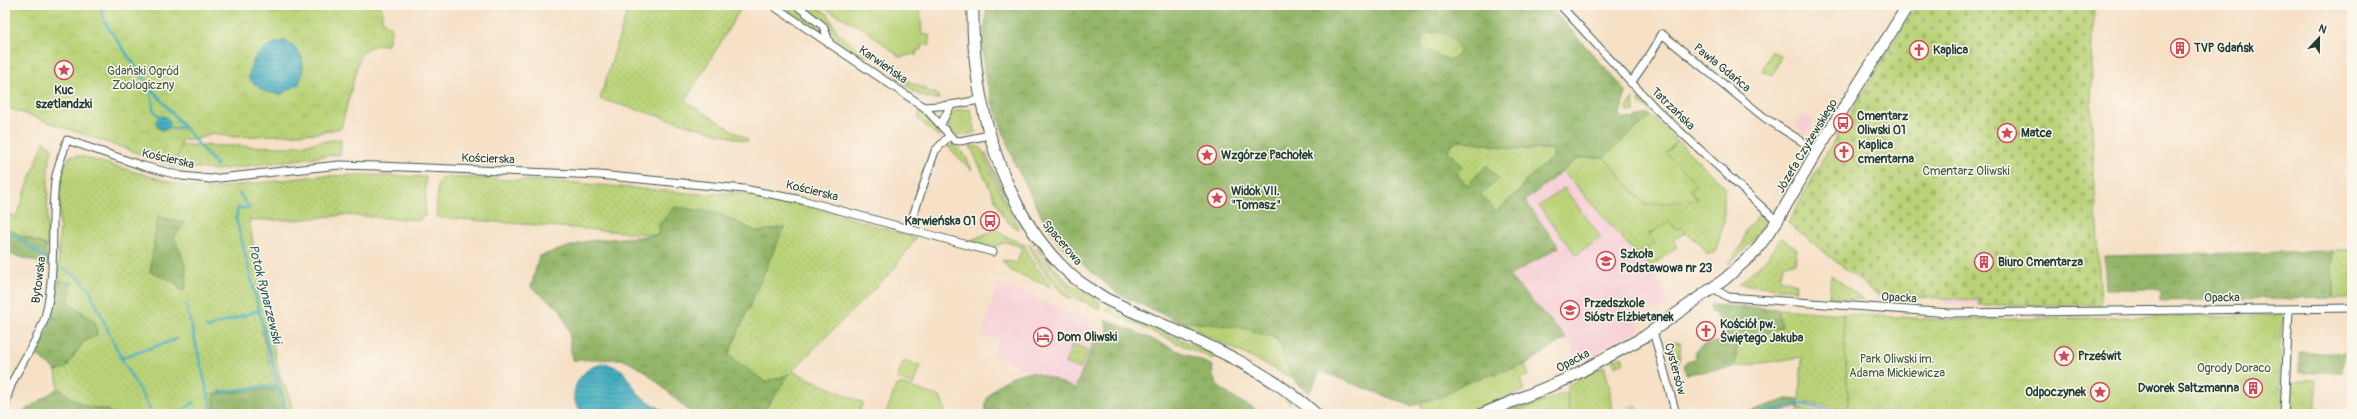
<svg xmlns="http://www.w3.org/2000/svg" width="2357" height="419" viewBox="0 0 2357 419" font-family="Pangolin,sans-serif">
<defs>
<pattern id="industrial-grid" width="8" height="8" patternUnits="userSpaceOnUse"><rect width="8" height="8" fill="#d1bdc9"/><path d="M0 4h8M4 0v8" fill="none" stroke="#b3a3ad"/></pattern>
<pattern id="grass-dots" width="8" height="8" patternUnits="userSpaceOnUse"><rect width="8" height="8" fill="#bad378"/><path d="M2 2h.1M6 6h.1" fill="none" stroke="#9fb668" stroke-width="1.8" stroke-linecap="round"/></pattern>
<pattern id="forest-crowns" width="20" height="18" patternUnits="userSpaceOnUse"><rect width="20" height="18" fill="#93b568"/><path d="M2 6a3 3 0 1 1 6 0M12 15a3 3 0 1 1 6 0" fill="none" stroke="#779456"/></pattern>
<pattern id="cemetery-stones" width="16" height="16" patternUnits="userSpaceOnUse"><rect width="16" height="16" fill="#bad378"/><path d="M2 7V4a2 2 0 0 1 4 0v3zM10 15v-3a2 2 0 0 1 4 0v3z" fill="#9fb668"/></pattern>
<pattern id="park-crowns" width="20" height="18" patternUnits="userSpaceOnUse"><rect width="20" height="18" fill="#bad378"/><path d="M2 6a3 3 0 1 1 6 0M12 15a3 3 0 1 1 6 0" fill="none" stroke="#9fb668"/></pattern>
<pattern id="water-rules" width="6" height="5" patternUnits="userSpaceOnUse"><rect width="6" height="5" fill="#41adc0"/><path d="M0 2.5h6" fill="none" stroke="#368e9d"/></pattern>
</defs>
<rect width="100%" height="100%" fill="#fbf7ec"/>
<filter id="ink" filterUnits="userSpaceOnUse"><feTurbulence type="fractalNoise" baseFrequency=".025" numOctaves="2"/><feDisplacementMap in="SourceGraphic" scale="8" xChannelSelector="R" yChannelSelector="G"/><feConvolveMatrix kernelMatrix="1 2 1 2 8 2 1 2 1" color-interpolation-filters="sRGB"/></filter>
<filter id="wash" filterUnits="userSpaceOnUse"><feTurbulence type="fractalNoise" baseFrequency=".012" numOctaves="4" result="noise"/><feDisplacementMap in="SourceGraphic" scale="16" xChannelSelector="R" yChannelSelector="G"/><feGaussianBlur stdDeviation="0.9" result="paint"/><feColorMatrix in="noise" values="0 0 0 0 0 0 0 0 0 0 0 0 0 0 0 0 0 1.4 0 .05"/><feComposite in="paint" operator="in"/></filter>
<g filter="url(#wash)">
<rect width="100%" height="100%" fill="#f6e0c6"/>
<g fill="#f6cfd6">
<path d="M1800,117H1807L1814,121L1806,135L1796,126Z"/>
<path d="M1563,171L1627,245L1650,267L1672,305L1637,314L1639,330L1613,343L1580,364L1566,338L1508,276L1559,247L1525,201Z"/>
<path d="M998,283L1085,318L1097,334L1075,389L993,356L998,340L982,335Z"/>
<path d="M1944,299L1979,300V305H1944Z"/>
<path d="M1799,407L1798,414H1769L1787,408Z"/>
</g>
<path fill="url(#industrial-grid)" d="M1638,405L1639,414H1629L1628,406Z"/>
<g fill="url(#grass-dots)" stroke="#6c8856" fill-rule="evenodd">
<path d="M629,5H743L685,101L748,140V142L600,99Z"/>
<path d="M780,5H790L813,20L822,31Z"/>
<path d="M803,5H814L828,14L837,32L867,56L866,58L843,47L825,22Z"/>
<path d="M894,75L928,90L924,97L915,93Z"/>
<path d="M930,91L938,95L939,99L926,98Z"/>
<path d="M1633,99L1634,111L1628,112L1627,108Z"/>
<path d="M1640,99H1643L1652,109L1651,111L1639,103Z"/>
<path d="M920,109C929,116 941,124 939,137L918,119Z"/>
<path d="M970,109L976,132L961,136L952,133L948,125L950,115L957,110Z"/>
<path d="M341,139L340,154L215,170L175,166L180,145L287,147Z"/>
<path d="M1461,140L1517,149H1552L1554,157L1527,179L1522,189L1496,212L1480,195L1499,178L1467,185L1455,173L1448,150L1452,144Z"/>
<path d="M44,141L52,148L48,169L47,249L45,245L19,235L5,227V213L16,217Z"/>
<path d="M1677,141L1726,188L1724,191V223L1715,252L1707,255C1700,237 1689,240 1682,228L1649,233L1656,244L1637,255L1563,171L1578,158L1604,157L1645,205L1698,198L1690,190L1696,183L1666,153Z"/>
<path d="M972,145L981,148L999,190L1019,229L1011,225L1003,216L970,146Z"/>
<path d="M947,146C962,143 967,159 972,170Z"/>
<path d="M985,152L1023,229L1001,189Z"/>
<path d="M70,156H80L184,186L208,189L317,176L366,175L426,177L425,216H421L420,220L343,215L294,220H249L267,319L281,380L288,391L293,414H287L281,388L261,330L276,389L213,394L216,414H113L107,410L83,406L58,388L56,371L66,368L83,342L97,334L95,321L68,302L72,282L58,281L61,173ZM159,216L174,237L184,263L182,291L173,281Z"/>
<path d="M442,177L564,182L711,195C746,183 875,226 916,238L893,270L792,371L863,403L858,414H762L788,375L765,382L728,356L783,228L757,232L715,212L660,235L436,217L438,184Z"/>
<path d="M1762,211L1765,216C1764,230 1740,257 1728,264L1742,245L1746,230Z"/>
<path d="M996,229L1005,236L1025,245L1028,255L1051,287L1011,271L1002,261L1005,260L1017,263L1022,247L1006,242L992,248L972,243V240Z"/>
<path d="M1781,238L1797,249L1795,263L1784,264L1779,279L1797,284L1796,290L1739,284L1766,259Z"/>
<path d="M1031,242L1067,281L1100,302L1099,309L1074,297Z"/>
<path d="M1028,243L1072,300C1057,292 1033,259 1028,243Z"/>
<path d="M2352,250V298H2333L2332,251Z"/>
<path d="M1831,275L1864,300L1829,297Z"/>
<path d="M1109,306L1212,354L1215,360L1104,310Z"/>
<path d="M1778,309L1843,314L1849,408L1840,409L1799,400L1802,357L1735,367L1737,344L1782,327Z"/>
<path d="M1178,321L1240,327L1279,339L1291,377Z"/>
<path d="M1673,342L1681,343L1678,369L1673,368L1670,347Z"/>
<path d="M1622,356L1624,362L1615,366L1612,361Z"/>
<path d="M1230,363C1250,373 1276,384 1291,403L1271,388L1225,364Z"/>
<path d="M1604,366L1609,384L1612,414H1569L1567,386Z"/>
<path d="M1799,407L1824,414H1836H1798Z"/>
</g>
<g fill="url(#forest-crowns)" stroke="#59794e" fill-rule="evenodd">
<path d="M987,5H1548L1626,91L1620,114L1624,119L1637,118L1648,114L1651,116L1604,157L1578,158L1525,201L1559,247L1509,276L1566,338L1525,365L1464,383L1444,396L1411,406L1320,371L1309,393L1291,377L1278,339L1240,327L1178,321L1118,294L1060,245L1046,224L1015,164L993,104L984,72L983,48ZM1461,140L1517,149H1552L1554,157L1527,179L1522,189L1496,212L1481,195L1499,179L1487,165L1467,185L1456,173L1462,167L1448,150L1452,144Z"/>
<path d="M674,207L715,212L757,232L784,227L728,355L765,382L789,375L762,414H692L645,371L622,359L572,360L569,331L561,310L531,287L539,256L588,241L659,235L658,226Z"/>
<path d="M158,216L185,223L174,237C180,252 193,276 183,291L173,281L150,272Z"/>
<path d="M5,227L19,235L45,245L49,265L5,253Z"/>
<path d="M2332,251L2333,298L2160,301V289H2106L2104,256Z"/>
<path d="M58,281L72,282L68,302L95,323L97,335L83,342L66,368L56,371L37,355C49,330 56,308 58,281Z"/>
<path d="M1711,305L1778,309L1782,327L1737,344L1735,367L1686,374L1684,364L1687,361L1694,359C1696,341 1712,343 1726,341L1725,325L1719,326L1717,317L1711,311Z"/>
<path d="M1105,319L1213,366C1207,389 1242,401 1258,411L1256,414H1179C1168,410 1148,407 1137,414H985C987,410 985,406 986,402C990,386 1019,369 1034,373C1048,376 1062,383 1075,389L1097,334L1107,338L1108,330Z"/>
<path d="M2299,353H2345L2342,372L2299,373Z"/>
<path d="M58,388L83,406L107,410L113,414H20Z"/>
<path d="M281,388L287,414H216L213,394Z"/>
<path d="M1539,396L1544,398L1545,401L1512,414H1499Z"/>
<path d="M1787,399L1799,400V407L1769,414H1742Z"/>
</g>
<path fill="url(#cemetery-stones)" stroke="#6c8856" d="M1916,5H2094L2091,104L2101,305H1979V300L1878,295L1788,223L1826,154Z"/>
<g fill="url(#park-crowns)" stroke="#6c8856">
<path d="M5,5H379L382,7V20L392,28L388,45C375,44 368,46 360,56L341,128L318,133L234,137L212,133L195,140L182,139L175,166L5,107Z"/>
<path d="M1440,32L1452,38L1460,50L1457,56L1449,60L1423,49L1421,39L1430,33Z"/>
<path d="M1771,51L1781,56L1773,75L1762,71Z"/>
<path d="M1843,314L1949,320L2281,315L2284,318L2281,326L2279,389L2290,390C2292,378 2306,381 2316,381V414H1849Z"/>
<path d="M1073,344L1088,350L1080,369L1065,363Z"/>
<path d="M1567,392L1569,414H1512Z"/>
<path d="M1154,409L1179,414H1137L1142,411Z"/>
</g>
<g fill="#bad378" stroke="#6c8856">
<path d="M836,5H920L922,35H929L930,45L920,46L921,50L916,51L917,56L914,54L900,57L864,29L824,8Z"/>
<path d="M1651,116L1677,141L1666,153L1696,183L1690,190L1698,199L1645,205L1604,157Z"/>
<path d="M1564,188L1601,237L1576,255L1539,206Z"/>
<path d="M1670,222L1675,229L1682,228L1685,233L1673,240L1677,247L1650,267L1637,255L1655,244L1649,234Z"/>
<path d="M904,360L920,366L913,385L897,378Z"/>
<path d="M1525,365L1529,375L1520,379L1524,390L1468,414H1426L1420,403L1444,396L1464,383Z"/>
<path d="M901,384L940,397L945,409L943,414H886L896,386Z"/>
</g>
<g fill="url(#water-rules)" stroke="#30757a">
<path d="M284,41C304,50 307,64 299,84L280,95L263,91L249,79C249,58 264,44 284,41Z"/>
<circle cx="163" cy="123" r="7"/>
<path d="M606,363L622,370L640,396L669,414C652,414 591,418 580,409C572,403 573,391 577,383C583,370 593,366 606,363Z"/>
</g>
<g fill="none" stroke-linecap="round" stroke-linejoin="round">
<g stroke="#41adc0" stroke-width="2.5">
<path d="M99,5L107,26L151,88L217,166"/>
<path d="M151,89L153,109L161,119"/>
<path d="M167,126L172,129L183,127"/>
<path d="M239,193L250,208H238L236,218L285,414"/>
<path d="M5,231L17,237L45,258"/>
<path d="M63,268L79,278L89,289L121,358L153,414"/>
<path d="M186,304L213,414"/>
<path d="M206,328L260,310"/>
<path d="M121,358L177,339"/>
<path d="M219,392L278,385"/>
<path d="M179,414L193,403"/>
<path d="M1759,414L1791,405L1802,404L1827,410L1906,414"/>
</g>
</g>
</g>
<g filter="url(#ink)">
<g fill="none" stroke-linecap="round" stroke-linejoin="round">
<g stroke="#3f554a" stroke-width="9">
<g id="street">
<path d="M772,5L924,107L954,140L960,141L989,135"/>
<path d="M796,5L823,26L829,41"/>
<path d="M1560,5L1657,110L1777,221"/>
<path d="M1631,83C1642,67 1654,51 1662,34L1765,118L1817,151"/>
<path d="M924,107L951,105L980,100"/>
<path d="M941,124L951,105"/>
<path d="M909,228L935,151L949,136"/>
<path d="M1713,288L1728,297L1950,313L2352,308"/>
<path d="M1653,331L1676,414"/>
<path d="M5,414C5,378 36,350 45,317C57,272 50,227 55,181C57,167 63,154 67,140L143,166L182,176L210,179L339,165L377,166L599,175L744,189L802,200L993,252"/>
<path d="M2284,414L2289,310"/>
</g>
</g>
<g stroke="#3f554a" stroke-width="13">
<g id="secondary">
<path d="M973,5C971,97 1000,211 1071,275C1081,284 1094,291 1106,299C1178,333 1256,360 1316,414"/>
<path d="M1482,414L1567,379L1644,337L1725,279L1755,252L1777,221L1817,151L1908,5"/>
</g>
</g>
<use href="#street" stroke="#fff" stroke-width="7"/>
<use href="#secondary" stroke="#fff" stroke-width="11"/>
</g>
</g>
<defs>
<g id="building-ring" transform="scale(1)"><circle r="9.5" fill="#fbf7ec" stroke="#d1495b" stroke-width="1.5"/><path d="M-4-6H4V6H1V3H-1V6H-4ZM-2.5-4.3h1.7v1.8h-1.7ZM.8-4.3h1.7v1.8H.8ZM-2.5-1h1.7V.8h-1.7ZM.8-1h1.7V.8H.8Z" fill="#d1495b"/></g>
<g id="church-ring" transform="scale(1)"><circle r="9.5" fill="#fbf7ec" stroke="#d1495b" stroke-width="1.5"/><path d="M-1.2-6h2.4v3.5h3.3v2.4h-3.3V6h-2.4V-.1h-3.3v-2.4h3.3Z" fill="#d1495b"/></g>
<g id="sight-ring" transform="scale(1)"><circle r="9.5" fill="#fbf7ec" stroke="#d1495b" stroke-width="1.5"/><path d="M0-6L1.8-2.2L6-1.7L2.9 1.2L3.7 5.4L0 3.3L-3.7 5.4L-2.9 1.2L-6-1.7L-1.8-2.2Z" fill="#d1495b"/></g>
<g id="bus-ring" transform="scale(1)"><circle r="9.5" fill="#fbf7ec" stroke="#d1495b" stroke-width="1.5"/><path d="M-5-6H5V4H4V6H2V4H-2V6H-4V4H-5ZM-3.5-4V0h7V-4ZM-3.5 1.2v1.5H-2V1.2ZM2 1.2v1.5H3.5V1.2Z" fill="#d1495b"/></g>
<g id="school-ring" transform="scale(1)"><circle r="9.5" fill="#fbf7ec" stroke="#d1495b" stroke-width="1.5"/><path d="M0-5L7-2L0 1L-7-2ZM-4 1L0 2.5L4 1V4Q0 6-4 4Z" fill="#d1495b"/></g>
<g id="hotel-ring" transform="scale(1)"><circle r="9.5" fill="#fbf7ec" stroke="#d1495b" stroke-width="1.5"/><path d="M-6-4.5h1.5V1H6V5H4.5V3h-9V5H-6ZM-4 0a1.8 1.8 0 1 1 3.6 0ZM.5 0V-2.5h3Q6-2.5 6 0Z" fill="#d1495b"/></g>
</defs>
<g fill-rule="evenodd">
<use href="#building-ring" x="2180" y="48"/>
<use href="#church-ring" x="1919" y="50"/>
<use href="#sight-ring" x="64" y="70"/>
<use href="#bus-ring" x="1843" y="123"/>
<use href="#sight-ring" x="2007" y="133"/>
<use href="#church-ring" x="1844" y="152"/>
<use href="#sight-ring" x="1207" y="155"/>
<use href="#sight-ring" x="1217" y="198"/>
<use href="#bus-ring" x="990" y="221"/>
<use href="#school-ring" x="1606" y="261"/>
<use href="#building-ring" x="1984" y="262"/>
<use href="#school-ring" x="1570" y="310"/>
<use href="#church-ring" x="1706" y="331"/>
<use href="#hotel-ring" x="1043" y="337"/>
<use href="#sight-ring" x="2064" y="356"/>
<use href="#building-ring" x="2253" y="388"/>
<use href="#sight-ring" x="2100" y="392"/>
</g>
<g text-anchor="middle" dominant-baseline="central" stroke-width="3" stroke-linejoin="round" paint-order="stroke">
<g font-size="12" font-weight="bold" fill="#1f3d34" stroke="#fbf7ec" text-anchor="start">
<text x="2194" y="48">TVP Gdańsk</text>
<text x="1933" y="50">Kaplica</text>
<text x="64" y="90" text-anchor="middle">Kuc<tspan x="64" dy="14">szetlandzki</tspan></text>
<text x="1857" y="116">Cmentarz<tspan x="1857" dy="14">Oliwski 01</tspan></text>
<text x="2021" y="133">Matce</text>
<text x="1858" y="145">Kaplica<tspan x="1858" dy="14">cmentarna</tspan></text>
<text x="1221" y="155">Wzgórze Pachołek</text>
<text x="1231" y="191">Widok VII.<tspan x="1231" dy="14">"Tomasz"</tspan></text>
<text x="976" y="221" text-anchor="end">Karwieńska 01</text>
<text x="1620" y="254">Szkoła<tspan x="1620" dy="14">Podstawowa nr 23</tspan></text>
<text x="1998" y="262">Biuro Cmentarza</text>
<text x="1584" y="303">Przedszkole<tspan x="1584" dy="14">Sióstr Elżbietanek</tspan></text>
<text x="1720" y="324">Kościół pw.<tspan x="1720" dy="14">Świętego Jakuba</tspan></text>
<text x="1057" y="337">Dom Oliwski</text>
<text x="2078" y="356">Prześwit</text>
<text x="2239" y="388" text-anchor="end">Dworek Saltzmanna</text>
<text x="2086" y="392" text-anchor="end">Odpoczynek</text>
</g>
<g font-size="12" fill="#1f3d34" stroke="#fbf7ec">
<text transform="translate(883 65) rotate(35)">Karwieńska</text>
<text transform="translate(1722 68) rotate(39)">Pawła Gdańca</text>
<text transform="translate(1673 109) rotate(44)">Tatrzańska</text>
<text transform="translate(1807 146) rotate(-59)">Józefa Czyżewskiego</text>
<text transform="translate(168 159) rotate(13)">Kościerska</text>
<text transform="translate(488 159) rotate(2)">Kościerska</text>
<text transform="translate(812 191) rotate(14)">Kościerska</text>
<text transform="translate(1062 243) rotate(50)">Spacerowa</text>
<text transform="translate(39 280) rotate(-83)">Bytowska</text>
<text transform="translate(1899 298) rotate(3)">Opacka</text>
<text transform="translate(2222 298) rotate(-1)">Opacka</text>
<text transform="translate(1573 361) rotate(-28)">Opacka</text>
<text transform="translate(1675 369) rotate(75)">Cystersów</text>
</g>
<g font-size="12" fill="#3e5b42" stroke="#fbf7ec">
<text x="143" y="71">Gdański Ogród<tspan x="143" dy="14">Zoologiczny</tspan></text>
<text x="1966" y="171">Cmentarz Oliwski</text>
<text x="1897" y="359">Park Oliwski im.<tspan x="1897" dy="14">Adama Mickiewicza</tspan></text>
<text x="2234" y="368">Ogrody Doraco</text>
</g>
<g font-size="13" font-style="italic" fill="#295f5e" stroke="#fbf7ec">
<text transform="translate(265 294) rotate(76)">Potok Rynarzewski</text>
</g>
</g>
<rect width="2357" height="419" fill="none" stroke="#fbf7ec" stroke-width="20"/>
<g transform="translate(2319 38) rotate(22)" stroke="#fbf7ec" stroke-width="3" paint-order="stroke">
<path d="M0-3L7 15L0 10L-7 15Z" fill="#1f3d34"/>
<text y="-6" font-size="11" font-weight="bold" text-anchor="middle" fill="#1f3d34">N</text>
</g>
</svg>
